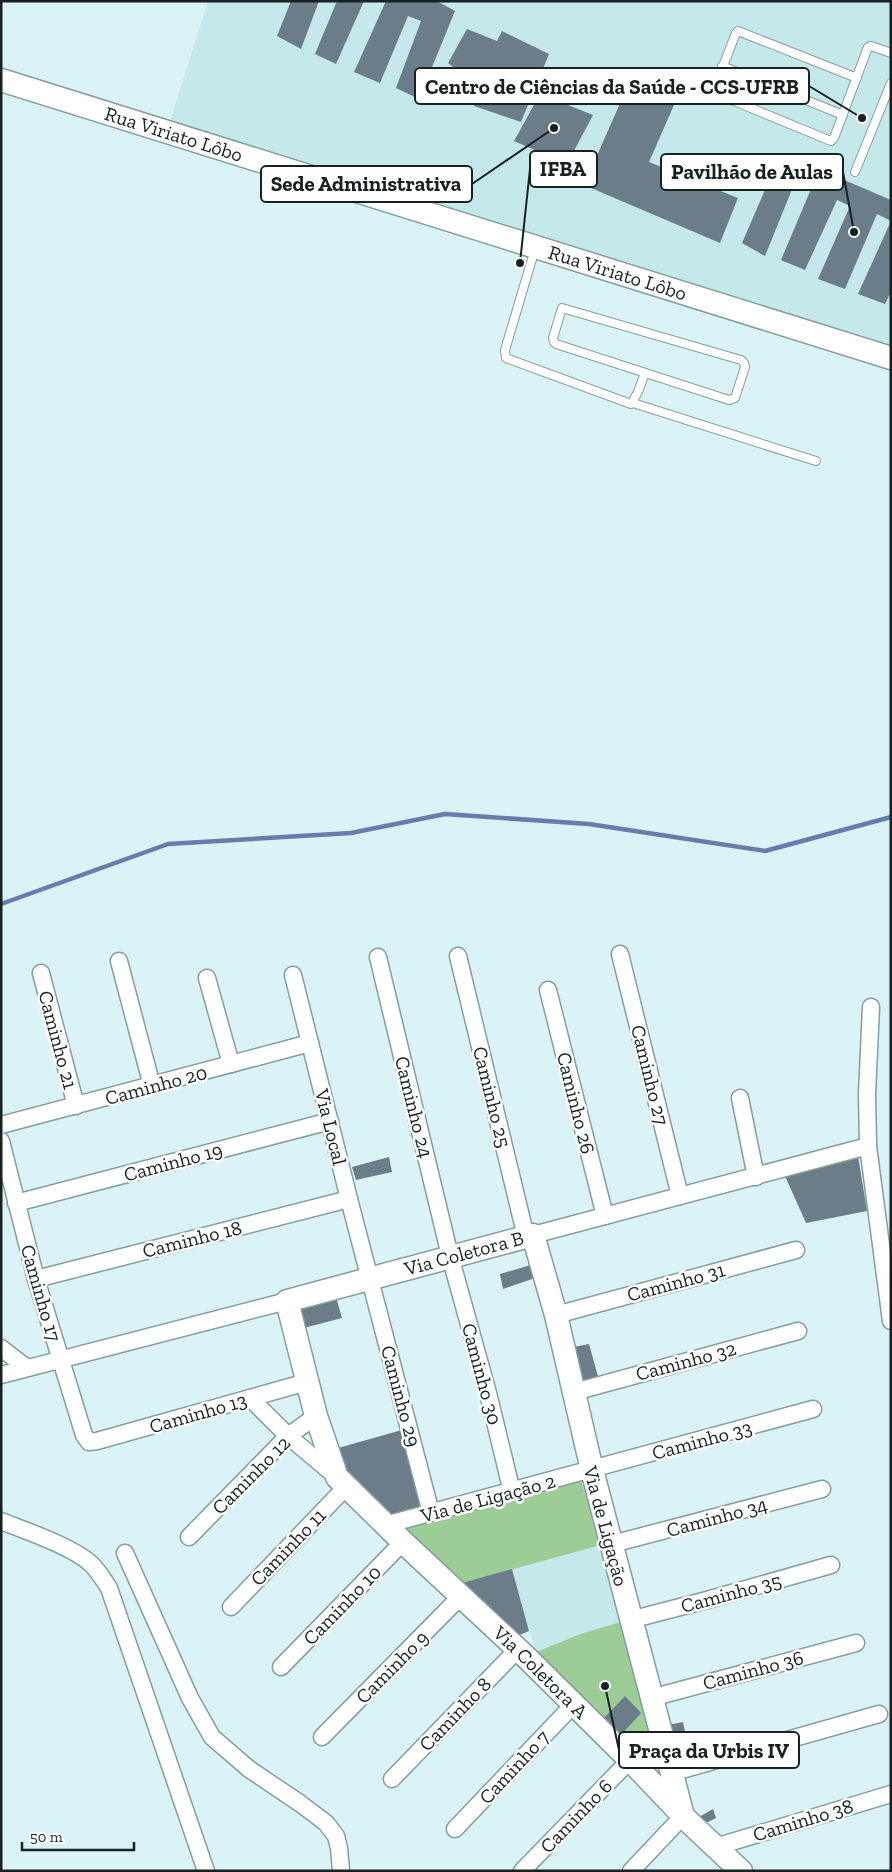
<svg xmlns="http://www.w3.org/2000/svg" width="892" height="1872" viewBox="0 0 892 1872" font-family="'Zilla Slab',serif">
<rect width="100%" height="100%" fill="#daf3f6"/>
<g fill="#c5e8eb">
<path d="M208,1H891V349L168,128Z"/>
<path d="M601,1545L624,1621L580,1634L536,1652L512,1569Z"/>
</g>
<g fill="#9ccd97">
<path d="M581,1480L601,1545L462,1583L402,1528Z"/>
<path d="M624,1621L660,1761L657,1766L651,1767L536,1652L580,1634Z"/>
</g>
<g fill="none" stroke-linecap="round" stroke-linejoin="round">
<path stroke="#657dad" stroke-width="4.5" d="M1,904L168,844L351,833L445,814L589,824L765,851L891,817"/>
</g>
<g fill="#6b7d88">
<path d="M291,1H319L301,49L277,36Z"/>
<path d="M337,1H364L336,64L315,54Z"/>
<path d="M386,1H437L455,11L419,99L396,88L421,21L408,16L380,83L354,72Z"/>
<path d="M467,29L497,41L502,31L549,54L521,122L474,106L480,94L452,82L457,70L448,63Z"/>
<path d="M629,83L674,105L649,162L738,198L720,243L584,185Z"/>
<path d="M540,94L593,115L567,164L514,141Z"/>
<path d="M781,153L891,200V292L885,304L858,294L891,221L877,214L845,289L818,279L850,206L837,200L805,270L781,260L811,189L795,182L765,256L742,243Z"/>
<path d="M858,1156L867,1211L806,1223L785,1176Z"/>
<path d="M389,1157L392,1172L356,1180L352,1167Z"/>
<path d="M534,1264L538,1277L503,1289L500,1274Z"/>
<path d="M336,1297L342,1318L300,1329L294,1307Z"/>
<path d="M589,1344L599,1380L578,1386L569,1348Z"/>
<path d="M409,1428L429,1505L387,1517L347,1474L338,1448Z"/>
<path d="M512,1569L529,1631L515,1637L462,1583Z"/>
<path d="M625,1696L641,1713L620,1736L603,1719Z"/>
<path d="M683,1722L692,1763L679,1767L668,1725Z"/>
<path d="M713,1809L716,1818L706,1823L699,1817Z"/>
</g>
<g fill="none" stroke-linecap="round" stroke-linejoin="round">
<g stroke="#859d9f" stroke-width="10">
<g id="lane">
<path d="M722,66L843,115"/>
<path d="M857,78L738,31L736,33L714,89L717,94L831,141L834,138L868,47L871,46L891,53"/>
<path d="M855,172L891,83"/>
<path d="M535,249L505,350L506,358L631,404L638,392L645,373"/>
<path d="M562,308L741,360L744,363L745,367L735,398L729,400L556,344L554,342L553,338Z"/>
<path d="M633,403L816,461"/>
</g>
</g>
<g stroke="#859d9f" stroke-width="19">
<g id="street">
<path d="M620,954L680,1196"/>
<path d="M458,956L526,1237"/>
<path d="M378,957L450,1256L488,1393L512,1492"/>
<path d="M119,961L152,1086"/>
<path d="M41,973L76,1106"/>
<path d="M293,975L349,1199L431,1513"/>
<path d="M207,978L231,1064"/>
<path d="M548,990L605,1216"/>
<path d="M871,1007L867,1094L868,1146L891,1321"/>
<path d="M740,1098L756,1177"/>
<path d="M1,1125L310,1043"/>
<path d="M1,1141L36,1279L84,1435L89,1442L97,1441L307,1382"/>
<path d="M16,1203L330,1121"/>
<path d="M533,1235L868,1146"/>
<path d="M36,1279L349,1199"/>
<path d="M556,1315L796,1250"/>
<path d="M1,1348L27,1368"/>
<path d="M1,1375L287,1301"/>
<path d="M574,1392L798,1331"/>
<path d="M250,1398L288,1436L337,1477"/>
<path d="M1,1521C26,1531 71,1546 90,1563C98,1570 103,1579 109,1588L206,1871"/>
<path d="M385,1525L813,1409"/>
<path d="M189,1537L288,1436L316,1416"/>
<path d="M612,1544L822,1489"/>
<path d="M125,1553L190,1698L212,1737L249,1769L301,1804L326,1823L336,1836L339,1848L341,1871"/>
<path d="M231,1607L346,1487"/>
<path d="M630,1620L707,1600L831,1565"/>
<path d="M281,1667L403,1542"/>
<path d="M651,1698L856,1643"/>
<path d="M322,1737L461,1596"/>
<path d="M671,1773L879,1714"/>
<path d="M392,1779L518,1649"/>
<path d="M455,1829L574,1704"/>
<path d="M715,1847L891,1794"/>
<path d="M522,1871L630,1760"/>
<path d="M631,1871L683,1816"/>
</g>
</g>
<g stroke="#859d9f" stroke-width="25">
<g id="secondary">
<path id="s1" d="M1,80L891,358"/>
<path id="s2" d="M683,1816L592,1470L556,1315L533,1235L287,1301L316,1416L337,1477L403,1542L526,1657L630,1760L690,1823L741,1871"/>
</g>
</g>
<use href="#lane" stroke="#fff" stroke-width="8"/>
<use href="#street" stroke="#fff" stroke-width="16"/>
<use href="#secondary" stroke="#fff" stroke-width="22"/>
</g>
<g text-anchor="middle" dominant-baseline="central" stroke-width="5" stroke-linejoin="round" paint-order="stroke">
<g font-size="20" fill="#172122" stroke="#fff">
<text stroke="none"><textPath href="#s1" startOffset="181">Rua Viriato Lôbo</textPath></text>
<text stroke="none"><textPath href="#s1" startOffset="646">Rua Viriato Lôbo</textPath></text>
<text transform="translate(58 1040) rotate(75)">Caminho 21</text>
<text transform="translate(650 1075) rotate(76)">Caminho 27</text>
<text transform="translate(156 1085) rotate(-15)">Caminho 20</text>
<text transform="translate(492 1097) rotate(76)">Caminho 25</text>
<text transform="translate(576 1103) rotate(76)">Caminho 26</text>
<text transform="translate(414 1107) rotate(76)">Caminho 24</text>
<text transform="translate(331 1127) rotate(76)">Via Local</text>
<text transform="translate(173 1162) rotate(-15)">Caminho 19</text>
<text transform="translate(192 1239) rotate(-14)">Caminho 18</text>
<text transform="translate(464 1253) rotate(-15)">Via Coletora B</text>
<text transform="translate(676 1282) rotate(-15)">Caminho 31</text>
<text transform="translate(41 1293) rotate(74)">Caminho 17</text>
<text transform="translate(686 1361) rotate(-15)">Caminho 32</text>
<text transform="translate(482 1374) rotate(75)">Caminho 30</text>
<text transform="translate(401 1396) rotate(75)">Caminho 29</text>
<text transform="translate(198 1413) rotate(-16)">Caminho 13</text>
<text transform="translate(702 1440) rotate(-15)">Caminho 33</text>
<text transform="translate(251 1475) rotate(-45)">Caminho 12</text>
<text transform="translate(488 1498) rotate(-15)">Via de Ligação 2</text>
<text transform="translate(717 1517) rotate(-15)">Caminho 34</text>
<text transform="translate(606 1526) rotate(75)">Via de Ligação</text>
<text transform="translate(288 1547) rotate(-46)">Caminho 11</text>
<text transform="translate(731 1593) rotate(-15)">Caminho 35</text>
<text transform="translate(342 1605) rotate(-46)">Caminho 10</text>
<text transform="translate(392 1667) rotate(-45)">Caminho 9</text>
<text transform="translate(753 1670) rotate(-15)">Caminho 36</text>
<text stroke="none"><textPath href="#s2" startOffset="1320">Via Coletora A</textPath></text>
<text transform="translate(455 1714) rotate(-46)">Caminho 8</text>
<text transform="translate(514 1767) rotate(-47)">Caminho 7</text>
<text transform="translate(576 1816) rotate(-46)">Caminho 6</text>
<text transform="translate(803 1820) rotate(-17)">Caminho 38</text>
</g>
</g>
<path fill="none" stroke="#172122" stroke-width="2" d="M862 118L809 86M520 263L530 169M854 232L843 172M554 128L472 184M605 1686L619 1750"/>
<g fill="#172122" stroke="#fff" stroke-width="2">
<circle cx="862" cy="118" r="5"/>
<circle cx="520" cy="263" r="5"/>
<circle cx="854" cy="232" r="5"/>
<circle cx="554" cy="128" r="5"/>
<circle cx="605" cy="1686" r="5"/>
</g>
<g fill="#fff" stroke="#172122" stroke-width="2">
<rect x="415" y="68" width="394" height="36" rx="5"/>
<rect x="530" y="151" width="67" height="36" rx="5"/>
<rect x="661" y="154" width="182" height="36" rx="5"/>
<rect x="261" y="166" width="211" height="36" rx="5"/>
<rect x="619" y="1732" width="180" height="36" rx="5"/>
</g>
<g font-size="21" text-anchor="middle" font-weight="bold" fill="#172122">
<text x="612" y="94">Centro de Ciências da Saúde - CCS-UFRB</text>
<text x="563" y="176">IFBA</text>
<text x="752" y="179">Pavilhão de Aulas</text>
<text x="366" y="191">Sede Administrativa</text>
<text x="709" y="1758">Praça da Urbis IV</text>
</g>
<rect width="892" height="1872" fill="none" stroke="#172122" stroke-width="5"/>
<path d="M22 1842v8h112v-8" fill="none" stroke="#172122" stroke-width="2.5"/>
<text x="30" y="1842" font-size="15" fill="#172122" stroke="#ffffff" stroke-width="4" paint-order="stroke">50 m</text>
</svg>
